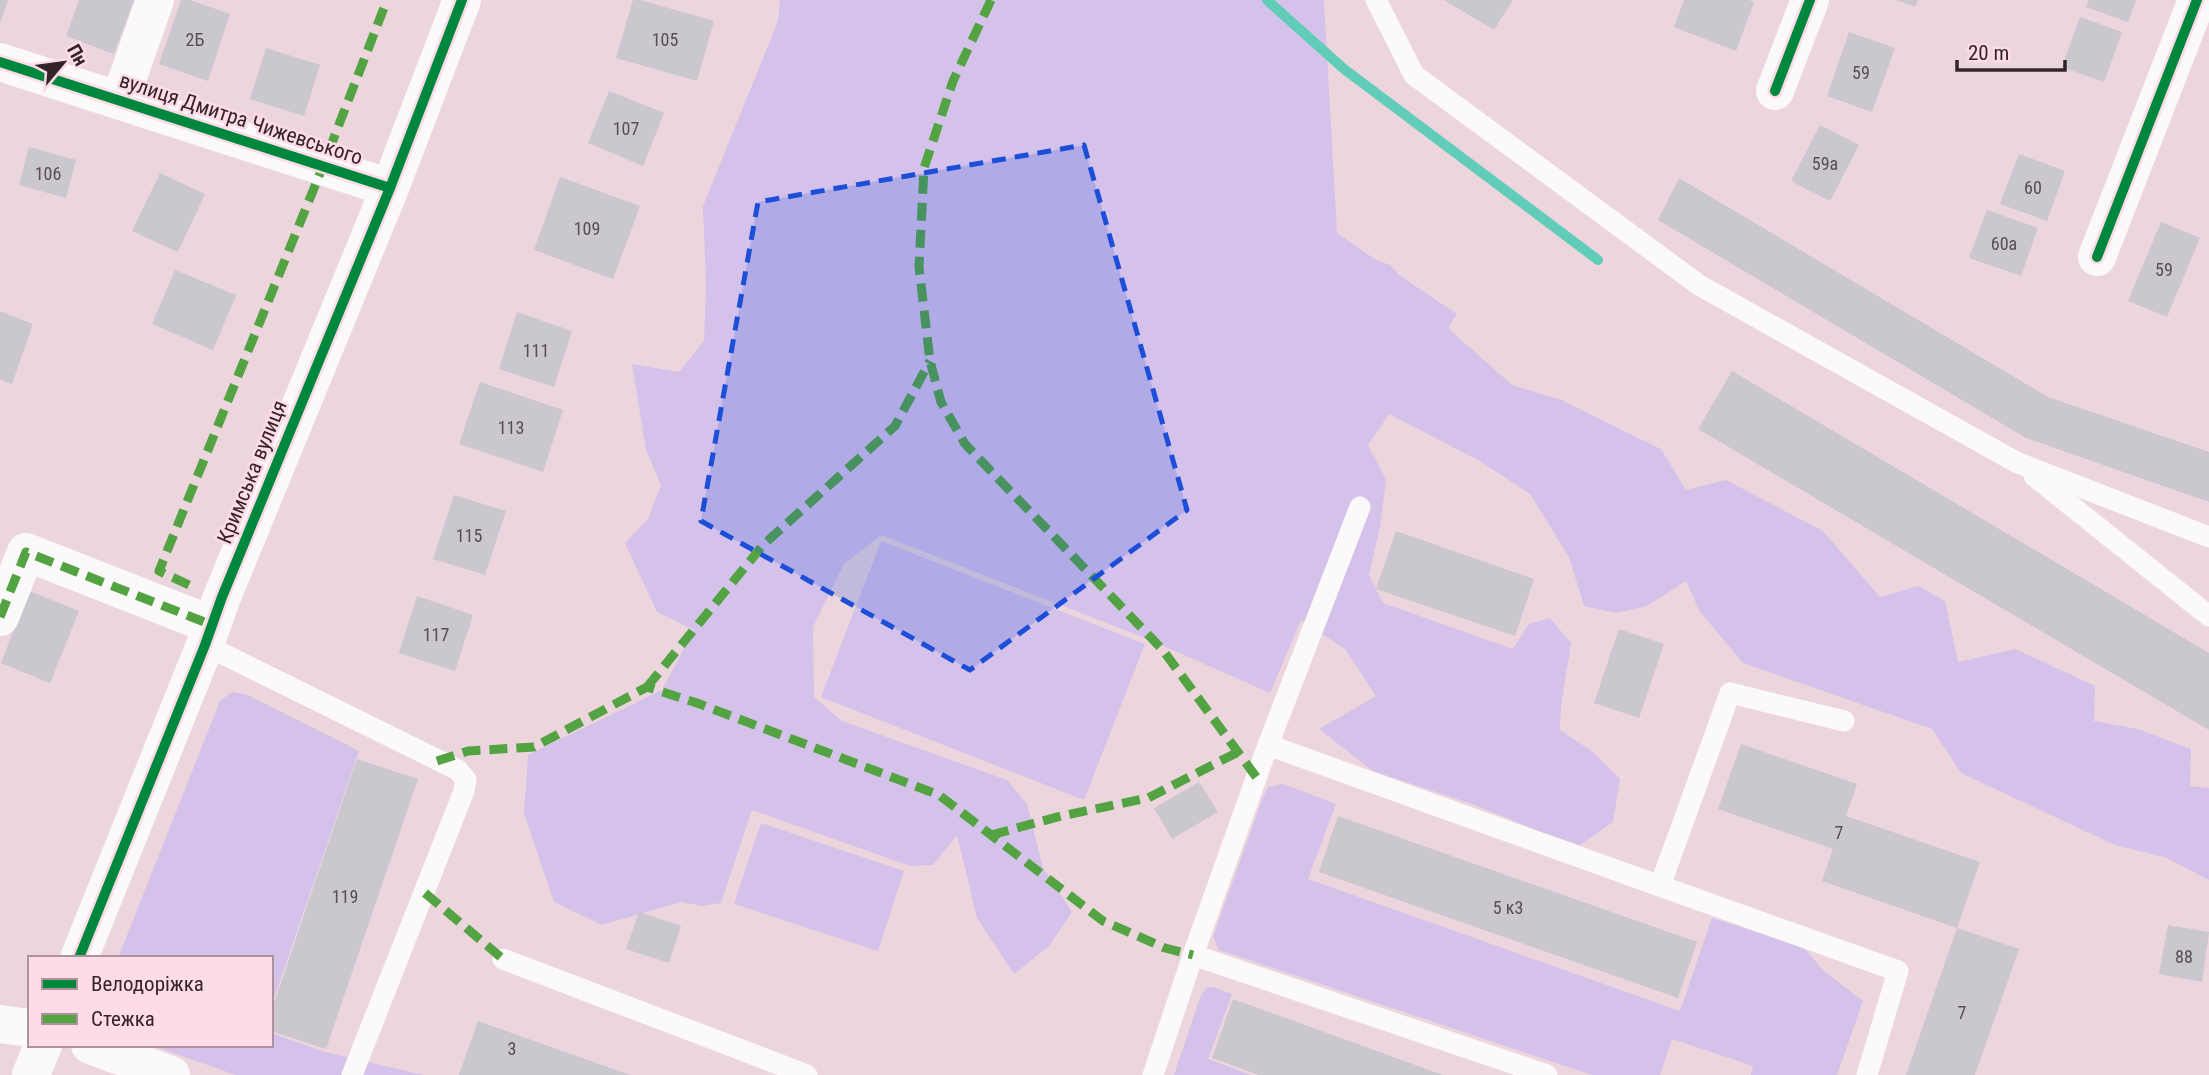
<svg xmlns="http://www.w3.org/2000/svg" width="2209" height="1075" viewBox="0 0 2209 1075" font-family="'Roboto Condensed',sans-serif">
<rect width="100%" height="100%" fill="#ecd5dd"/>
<g fill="#d5c2ea">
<path d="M780,0H1324L1337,233L1376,260L1390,265L1399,275L1457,314L1448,328L1512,385L1561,400L1661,449L1686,490L1726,480L1823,531L1880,597L1918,586L1945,601L1958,662L2015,649L2095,686L2094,721L2138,729L2191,749L2190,786L2209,788V880L2167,858L2115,845L1961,773L1932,729L1743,663L1700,612L1686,581L1647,606L1616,613L1584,606L1569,557L1530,494L1480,461L1389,414L1368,445L1386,480L1380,527L1369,575L1383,603L1513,649L1529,624L1550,618L1571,643C1567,673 1560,701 1560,730L1593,752L1620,779L1613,822L1580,845L1533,829L1475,805L1373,771L1319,729L1376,696L1345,649L1301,620L1270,693L1150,640L881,535L844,564L813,627L814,697L842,721L1007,780L1027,804L1043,868L1072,912L1049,946L1014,974L977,918L957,835L933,865L910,866L752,810L721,903L702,906L681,902L602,925L554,902L524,814L528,755L662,690L694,630L657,612L625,543L648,519L661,485L646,450L632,364L679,372L704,341L706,285L703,206L778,21Z"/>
<path d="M881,541L1145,644L1084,800L821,697Z"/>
<path d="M232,692L245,694L359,751L271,1007V958H118L220,701Z"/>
<path d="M1283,784L1336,804L1308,879L1680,1011L1712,918L1803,947L1825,972L1863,1001L1837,1075H1751L1753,1066L1672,1039L1660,1075H1592L1219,950L1213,937L1262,800L1268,787Z"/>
<path d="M761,823L904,871L878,951L734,904Z"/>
<path d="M1213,987L1232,994L1208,1059L1251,1075H1174L1201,995L1206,988Z"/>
<path d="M271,1033L325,1052L423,1075H236L151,1045H271Z"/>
</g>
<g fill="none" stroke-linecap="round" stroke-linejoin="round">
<path stroke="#61cdb9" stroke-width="10" d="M1267,0L1344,69L1598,260"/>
</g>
<g fill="#cac7cf">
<path d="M0,0H8L0,23Z"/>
<path d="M79,0H134L114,54L66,36Z"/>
<path d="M181,0H190L230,14L208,81L159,64Z"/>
<path d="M633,0H640L714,21L697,81L616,58Z"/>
<path d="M1444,0H1513L1494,30Z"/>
<path d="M1684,0H1749L1754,2L1736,51L1674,27Z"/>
<path d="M1896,0H1918L1915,7Z"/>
<path d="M2089,0H2136L2128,22L2086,7Z"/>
<path d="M2080,17L2122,32L2104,82L2062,67Z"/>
<path d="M1849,32L1895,48L1872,112L1827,96Z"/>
<path d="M266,48L320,65L304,116L250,99Z"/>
<path d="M609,91L664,113L643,166L588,143Z"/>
<path d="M1820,125L1859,145L1830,201L1791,181Z"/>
<path d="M29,147L76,160L66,198L19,185Z"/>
<path d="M2019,154L2065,171L2047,221L2000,204Z"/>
<path d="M160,173L205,194L178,252L132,231Z"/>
<path d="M560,177L640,206L613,279L534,250Z"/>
<path d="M1679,178L2048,397L2209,452V502L2026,438L1658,220Z"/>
<path d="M1987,210L2038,228L2021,276L1969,258Z"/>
<path d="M2161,222L2200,238L2167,317L2128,301Z"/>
<path d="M175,270L236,295L213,350L152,324Z"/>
<path d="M0,311L33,324L12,384L0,379Z"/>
<path d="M517,312L572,331L554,387L499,369Z"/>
<path d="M1732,371L2209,653V730L1698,429Z"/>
<path d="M480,382L563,410L543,472L459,444Z"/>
<path d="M454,495L506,511L485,575L433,559Z"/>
<path d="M1396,531L1534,579L1515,636L1376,589Z"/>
<path d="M29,591L79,611L50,683L1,663Z"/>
<path d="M417,596L473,615L455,671L399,653Z"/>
<path d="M1619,629L1664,644L1639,718L1594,703Z"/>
<path d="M1741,744L1857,784L1846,816L1980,862L1957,928L1822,881L1833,849L1718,809Z"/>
<path d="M357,759L418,779L326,1049L271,1031V1012Z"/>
<path d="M1199,782L1218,812L1172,839L1154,808Z"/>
<path d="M1338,816L1697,942L1678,998L1319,872Z"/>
<path d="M639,912L681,926L669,963L626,949Z"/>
<path d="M2168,925L2209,932L2202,982L2159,974Z"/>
<path d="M1957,928L2019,949L1975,1075H1906Z"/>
<path d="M1233,999L1443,1075H1259L1212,1058Z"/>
<path d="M478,1021L630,1075H459Z"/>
</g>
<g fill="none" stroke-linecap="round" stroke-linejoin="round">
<g stroke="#fcf9fa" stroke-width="21">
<path d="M1376,0L1414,75L1699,285L2016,462L2209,537"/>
<path d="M2034,476L2209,616"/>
<path d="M205,645L458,770L466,780L464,791L352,1075"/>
<path d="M1844,721L1730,693L1660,886L1898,971L1867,1075"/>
<path d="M1268,745L1360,507"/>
<path d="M1193,955L1547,1075"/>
<path d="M503,959L807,1075"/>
<path d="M1153,1075L1193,955L1268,745L1660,886"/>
</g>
<g stroke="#fcf9fa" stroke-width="38">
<path d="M0,62L390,188"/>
<path d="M1775,91L1810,0"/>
<path d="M120,100L155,0"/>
<path d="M2097,257L2197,0"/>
<path d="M0,617L26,552L212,625"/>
<path d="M0,1024L30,1028"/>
<path d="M90,1045L171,1075"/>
</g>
<g stroke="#fcf9fa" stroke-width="38">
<path d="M79,958L205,645L222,597L390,188L462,0"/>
<path d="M31,1075L43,1045"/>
</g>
<g stroke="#53a343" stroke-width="9" stroke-dasharray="18 9" stroke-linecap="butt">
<path d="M991,0L953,81L924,168L919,267L930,361L941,402L965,444L1162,649L1257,778"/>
<path d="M189,585L159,571L323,166L387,0"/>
<path d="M0,617L26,552L212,625"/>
<path d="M647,687L763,545L895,426L930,361"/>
<path d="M437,761L468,751L534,747L647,687L697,703L939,795L1103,921L1165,948L1193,955"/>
<path d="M991,835L1061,816L1148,798L1238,752"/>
<path d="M425,893L503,959"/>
</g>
<g stroke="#fddbe7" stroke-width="15">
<g id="cycleway">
<path d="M0,62L390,188"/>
<path d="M1775,91L1810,0"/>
<path d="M2097,257L2197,0"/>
<path d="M79,958L205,645L222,597L390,188L462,0"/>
</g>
</g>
<use href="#cycleway" stroke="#00873e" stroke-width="10"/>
</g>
<path fill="#1d4ed8" fill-opacity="0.2" stroke="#1d4ed8" stroke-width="5" stroke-dasharray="14 9" stroke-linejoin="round" d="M1084,145L1187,510L970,670L701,521L758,202Z"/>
<g text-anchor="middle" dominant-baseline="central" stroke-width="5" stroke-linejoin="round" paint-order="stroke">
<g font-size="18" fill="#5a4d53">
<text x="195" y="39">2Б</text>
<text x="665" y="39">105</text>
<text x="1861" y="72">59</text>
<text x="626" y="128">107</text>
<text x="1825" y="163">59а</text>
<text x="48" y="173">106</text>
<text x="2033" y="187">60</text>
<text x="587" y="228">109</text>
<text x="2004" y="243">60а</text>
<text x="2164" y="269">59</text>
<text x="536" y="350">111</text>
<text x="511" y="427">113</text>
<text x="469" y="535">115</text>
<text x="436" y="634">117</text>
<text x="1839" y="832">7</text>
<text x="345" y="896">119</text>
<text x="1508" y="907">5 к3</text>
<text x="2184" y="956">88</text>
<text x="1962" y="1012">7</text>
<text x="512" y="1048">3</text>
</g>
<g font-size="21" fill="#34242a" stroke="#fddbe7">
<text transform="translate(241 119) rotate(18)">вулиця Дмитра Чижевського</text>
<text transform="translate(252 472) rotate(-68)">Кримська вулиця</text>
</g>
</g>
<rect x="28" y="956" width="245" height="91" fill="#fddbe7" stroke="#ad929b" stroke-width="2"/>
<rect x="42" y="979" width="35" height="10" fill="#00873e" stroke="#ad929b" stroke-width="2"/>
<text x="91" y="991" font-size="21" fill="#34242a">Велодоріжка</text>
<rect x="42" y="1014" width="35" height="10" fill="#53a343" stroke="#ad929b" stroke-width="2"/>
<text x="91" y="1026" font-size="21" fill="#34242a">Стежка</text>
<g transform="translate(63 63) rotate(61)" stroke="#fddbe7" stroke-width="5" paint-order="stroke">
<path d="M0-5L12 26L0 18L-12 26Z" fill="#34242a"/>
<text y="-10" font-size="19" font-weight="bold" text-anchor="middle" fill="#34242a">Пн</text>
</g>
<path d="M1957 60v10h108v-10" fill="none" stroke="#34242a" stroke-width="3.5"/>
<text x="1968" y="60" font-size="21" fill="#34242a" stroke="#fddbe7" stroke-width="5" paint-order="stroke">20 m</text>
</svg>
